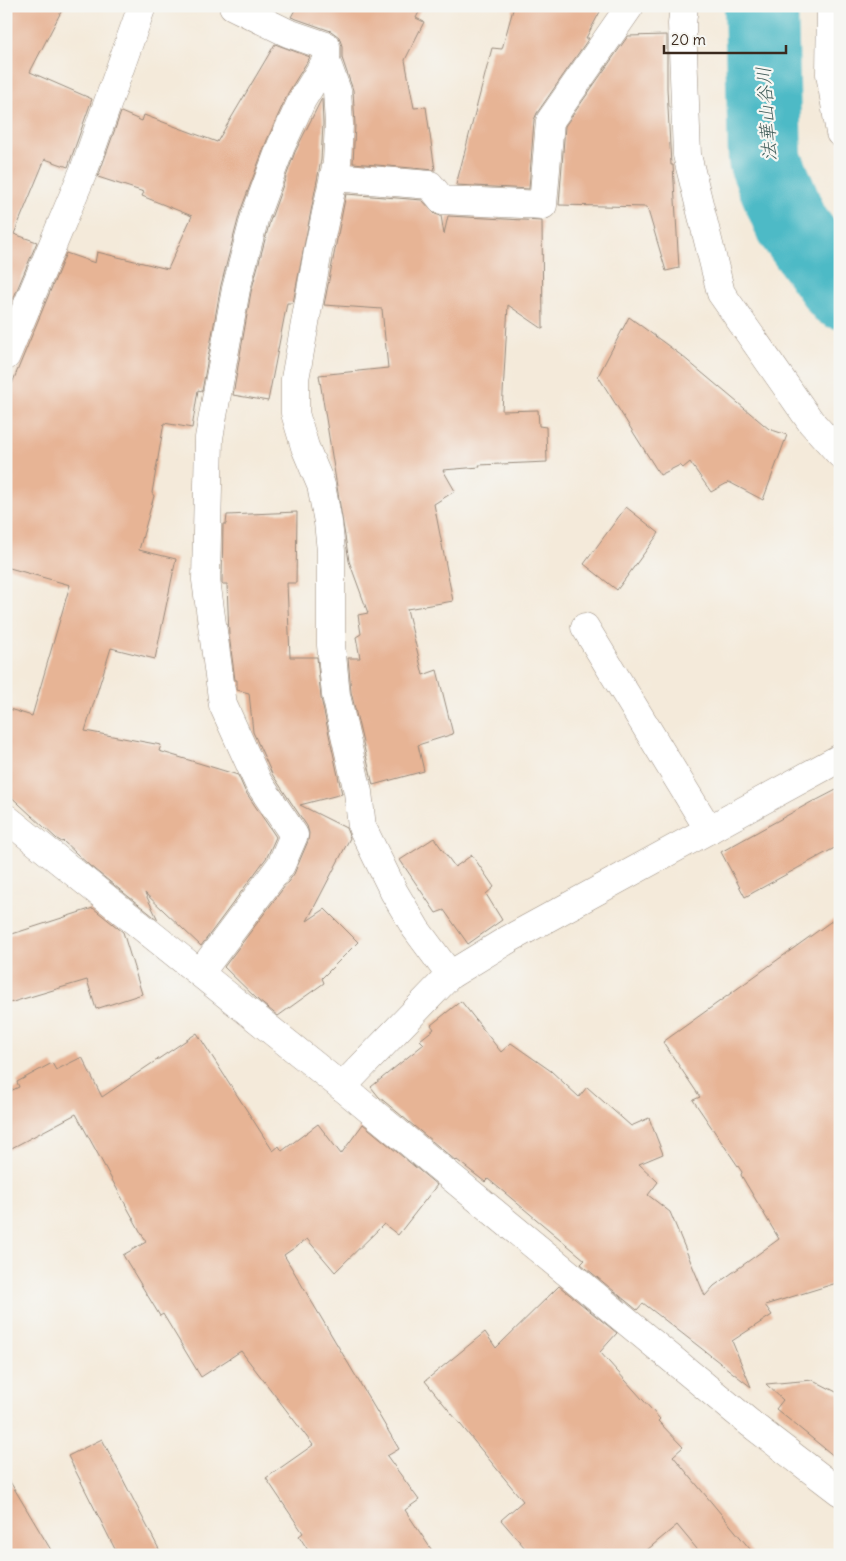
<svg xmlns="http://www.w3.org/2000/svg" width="846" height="1561" viewBox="0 0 846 1561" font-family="Delius,'Klee One',sans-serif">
<rect width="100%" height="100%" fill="#f6f6f2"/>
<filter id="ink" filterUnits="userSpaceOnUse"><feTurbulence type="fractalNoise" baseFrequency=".02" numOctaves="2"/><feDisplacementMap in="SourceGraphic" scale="10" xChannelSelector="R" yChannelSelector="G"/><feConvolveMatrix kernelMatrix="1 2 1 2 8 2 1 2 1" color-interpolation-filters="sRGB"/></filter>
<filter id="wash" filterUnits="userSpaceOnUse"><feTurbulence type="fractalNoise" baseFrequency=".0096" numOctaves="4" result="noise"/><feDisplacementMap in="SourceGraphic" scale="20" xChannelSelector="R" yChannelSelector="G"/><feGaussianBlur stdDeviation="1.12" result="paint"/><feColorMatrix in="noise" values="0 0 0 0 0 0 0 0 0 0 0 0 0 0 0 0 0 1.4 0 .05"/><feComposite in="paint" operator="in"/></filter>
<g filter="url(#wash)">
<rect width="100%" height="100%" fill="#f4eada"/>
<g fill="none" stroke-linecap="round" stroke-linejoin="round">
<path stroke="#4dbac6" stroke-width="74" d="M761,6L765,160L792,225L840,292"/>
</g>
<g id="blocks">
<g fill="#e7b495">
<path d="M6,6H64L30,72L92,99L68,167L45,159L14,234L37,242L9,309L6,308Z"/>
<path d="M297,6H422L416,18L424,22L405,60L414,108L426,107L435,170L353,163L355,125L353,90L342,58V46L339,37L331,31L291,17Z"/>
<path d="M514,6H603L586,38H589L537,113L534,120L529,189L456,185L492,48L502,49Z"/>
<path d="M667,35V88L671,165H673L679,268L666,271L647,207L559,205L565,126L628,36Z"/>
<path d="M275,44L310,57L288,93L267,140L240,212L221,285L202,391L198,390L192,428L164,423L152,493L154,496L139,550L176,559L155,659L111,648L85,731L161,745L159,751L238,775L245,791L276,837L267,857L201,946L145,893L158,920L90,866L63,841L62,842L57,839L6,792V708L32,716L70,585L6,567V398L66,253L95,263L97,252L168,269L192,216L142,196L144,192L98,177L121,112L142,121L144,115L217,142Z"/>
<path d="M322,98L323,124L321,160L293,303H287L268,401L233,395L251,292L270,221L295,152Z"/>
<path d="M346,194L422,200L435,214L441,216L444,234L448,216L542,221L543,329L508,305L502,411L538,410L539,426L546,427L547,462L479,465L480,467L443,470L455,491L434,504L453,601L407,609L423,675L437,670L453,734L418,745L424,771L373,785L351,692L348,658H360L356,637L361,634L358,615L368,613L349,561L319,375L388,368L382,309L324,305Z"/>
<path d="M629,317L682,356L769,429L787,435L763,500L729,482L711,492L690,462L683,468L680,465L660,475L598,376Z"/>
<path d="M626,507L659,533L617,590L584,564Z"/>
<path d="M297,512L296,583H287L290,657H317L321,698L342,794L300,805L346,828L350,838L307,921L325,909L358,942L322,978L324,983L278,1016L259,1001L224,967L294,874L308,841L309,833L307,826L272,774L253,732L249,693L237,690V680H235L229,635L227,584H222V579L223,524H226L227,515Z"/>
<path d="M840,788V845L745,897L721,852L815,800V801Z"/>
<path d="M434,838L455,867L472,855L494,887L486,894L502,920L468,944L444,910L436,913L400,860Z"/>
<path d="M93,908L123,932L142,994L96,1009L87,980L6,1004V936Z"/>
<path d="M840,915V1282L765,1305L772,1315L732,1341L751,1387L643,1303L637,1310L581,1264L585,1260L505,1193L488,1179L485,1182L457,1160L456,1161L379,1097L371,1087L424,1044L420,1040L434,1029L431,1025L461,1001L501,1052L511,1043L551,1071L579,1097L587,1087L631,1126L649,1118L663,1154L639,1164L658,1182L648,1195L670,1212L705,1296L714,1286L779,1239L741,1175L742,1172L693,1100L700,1097L663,1042Z"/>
<path d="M197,1033L273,1151L279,1146L282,1151L318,1124L341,1154L363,1124L437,1185L398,1235L384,1224L335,1272L307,1239L284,1255L399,1449L387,1456L419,1500L405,1510L435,1555H311L299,1536L303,1533L266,1478L313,1445L241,1351L201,1377L163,1314L160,1316L123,1255L146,1242L76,1114L6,1151V1093L19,1087L17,1082L52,1063L56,1070L82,1057L102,1097Z"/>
<path d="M559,1286L617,1333L600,1352L660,1419L658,1421L683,1447L673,1456L755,1555H702L677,1525L641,1555H531L501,1520L523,1501L425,1381L485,1332L496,1348Z"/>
<path d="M813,1380L840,1394V1461L776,1409L783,1400L766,1384Z"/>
<path d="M102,1439L162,1555H118L68,1456Z"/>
<path d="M6,1475L54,1555H6Z"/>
</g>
</g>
</g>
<g filter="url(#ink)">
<use href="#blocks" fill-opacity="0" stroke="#988a7c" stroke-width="1"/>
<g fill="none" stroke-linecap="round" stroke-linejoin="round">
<g stroke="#988a7c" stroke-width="29">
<g id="minor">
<path d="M684,6L682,24L687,155L721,293L811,422L840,454"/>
<path d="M831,6L830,74L840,133"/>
<path d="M326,61L337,91L339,124L337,162L318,251L295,379V413L305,447L321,485L328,522L331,551V645L336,695L358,792L362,827L394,892L416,929L450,975"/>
<path d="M334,177L430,185L442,200L543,205L550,121L630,6"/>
<path d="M6,356L84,170L142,6"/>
<path d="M585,627L709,830"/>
<path d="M6,818L342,1087L751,1424L840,1492"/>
<path d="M200,973L281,865L294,835L258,782L223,705L206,580L209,438L236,289L255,216L281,146L302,100L326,61V46L288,33L233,6"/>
<path d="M342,1087L450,975L509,939L840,758"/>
</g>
</g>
<use href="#minor" stroke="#fff" stroke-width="28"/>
</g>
</g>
<g text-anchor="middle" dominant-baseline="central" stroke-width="4.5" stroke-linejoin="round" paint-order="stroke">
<g font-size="19" font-style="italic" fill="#415c59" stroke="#f6f6f2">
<text transform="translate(766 114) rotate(-94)">法華山谷川</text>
</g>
</g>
<rect width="846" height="1561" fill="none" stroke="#f6f6f2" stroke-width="25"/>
<path d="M664 45v8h122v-8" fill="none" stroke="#3b2a1e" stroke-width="2.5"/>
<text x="671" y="45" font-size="15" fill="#3b2a1e" stroke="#f6f6f2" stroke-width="4" paint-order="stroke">20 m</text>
</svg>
